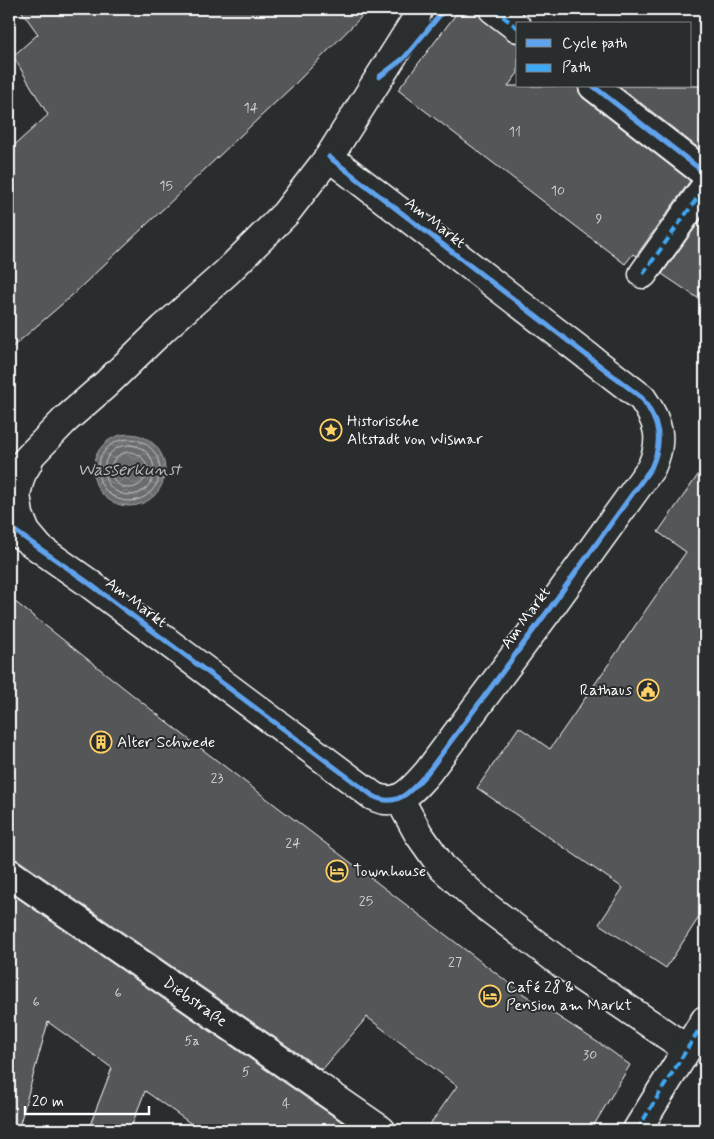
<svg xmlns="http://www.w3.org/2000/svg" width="714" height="1139" viewBox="0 0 714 1139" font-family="Mynerve,sans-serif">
<defs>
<pattern id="water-waves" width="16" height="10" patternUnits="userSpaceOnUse" patternTransform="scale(1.25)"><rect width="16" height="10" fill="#6a6c6d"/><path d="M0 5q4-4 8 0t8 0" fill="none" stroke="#808283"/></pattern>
</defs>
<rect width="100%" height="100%" fill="#2a2d2e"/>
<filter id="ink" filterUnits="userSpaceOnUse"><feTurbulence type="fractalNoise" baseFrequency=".02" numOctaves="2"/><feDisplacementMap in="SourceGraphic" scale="10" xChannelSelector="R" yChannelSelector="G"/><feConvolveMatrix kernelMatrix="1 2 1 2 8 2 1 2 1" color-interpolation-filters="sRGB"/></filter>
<g filter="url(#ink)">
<circle fill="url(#water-waves)" stroke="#a6a7a7" cx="129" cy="470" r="36"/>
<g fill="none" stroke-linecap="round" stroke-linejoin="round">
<g stroke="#c3c4c5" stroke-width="1">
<circle cx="129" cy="470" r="31"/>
<circle cx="129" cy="470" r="25"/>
<circle cx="129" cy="470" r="18"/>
</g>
</g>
<g fill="#555758" stroke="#fff">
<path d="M20,9H369L295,84L143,228L68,299L9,350V150L48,115L13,56L38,34Z"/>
<path d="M460,9H478L479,15L484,21L509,40L518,43V73L508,86H578L579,92L583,98L690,181L636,256L633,254L625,264L398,90Z"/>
<path d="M619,86H705V153Z"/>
<path d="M705,214V303L662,274Z"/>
<path d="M705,465V908L666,968L599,924L623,888L477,788L519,727L550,749L686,552L658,532Z"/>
<path d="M9,597L186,737L522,993L611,1051L630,1065L591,1130H426L457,1086L367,1017L322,1070L18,860L9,858Z"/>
<path d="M9,892L301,1094L354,1130H200L145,1091L130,1130H88L112,1068L48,1022L19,1127L9,1125Z"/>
</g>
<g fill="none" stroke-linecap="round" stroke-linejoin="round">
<g stroke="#fff" stroke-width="31">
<g id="minor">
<path d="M493,9L518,28"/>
<path d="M593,86L705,173"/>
<path d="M643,274L705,187"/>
<path d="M28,463L21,475L16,494L19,515L26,532L37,545"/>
<path d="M9,479L33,453L65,420L105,385L164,328L227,272L285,214L329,157L415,21L418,9"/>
<path d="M9,529L15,531L39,548L86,581L373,796C398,809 412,790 428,772L550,608L651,468C664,440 659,422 642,398L329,157"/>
<path d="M399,798L418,833L442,867L483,904L565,966L687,1049"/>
<path d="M9,873L381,1130"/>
<path d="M637,1130L705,1020"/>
</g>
</g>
<use href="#minor" stroke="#2a2d2e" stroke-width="28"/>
<g stroke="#3fa9f5" stroke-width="4" stroke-dasharray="8 4" stroke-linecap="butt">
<path d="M493,9L518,28"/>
<path d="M643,274L705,187"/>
<path d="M637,1130L705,1020"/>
</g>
<g stroke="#2a2d2e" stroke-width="8">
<g id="cycleway">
<path d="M379,77L404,58L445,9"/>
<path d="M593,86L705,173"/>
<path d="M9,529L15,531L39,548L86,581L373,796C398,809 412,790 428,772L550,608L651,468C664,440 659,422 642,398L329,157"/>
</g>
</g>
<use href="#cycleway" stroke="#60a3ed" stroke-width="5"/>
</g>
</g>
<defs>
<g id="sight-ring" transform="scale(1.125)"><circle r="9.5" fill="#2a2d2e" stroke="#ffd166" stroke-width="1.5"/><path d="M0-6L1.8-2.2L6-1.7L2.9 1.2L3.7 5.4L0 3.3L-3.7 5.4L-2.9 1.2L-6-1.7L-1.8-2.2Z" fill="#ffd166"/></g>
<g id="civic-ring" transform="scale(1.125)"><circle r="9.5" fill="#2a2d2e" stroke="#ffd166" stroke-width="1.5"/><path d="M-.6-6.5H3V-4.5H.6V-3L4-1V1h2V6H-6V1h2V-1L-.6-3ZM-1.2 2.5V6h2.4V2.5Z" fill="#ffd166"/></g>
<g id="building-ring" transform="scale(1.125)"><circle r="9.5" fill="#2a2d2e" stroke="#ffd166" stroke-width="1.5"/><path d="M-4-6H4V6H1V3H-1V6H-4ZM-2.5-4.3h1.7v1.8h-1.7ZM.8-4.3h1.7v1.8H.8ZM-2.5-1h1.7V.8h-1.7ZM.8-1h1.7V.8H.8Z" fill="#ffd166"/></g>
<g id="hotel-ring" transform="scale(1.125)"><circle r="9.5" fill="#2a2d2e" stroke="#ffd166" stroke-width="1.5"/><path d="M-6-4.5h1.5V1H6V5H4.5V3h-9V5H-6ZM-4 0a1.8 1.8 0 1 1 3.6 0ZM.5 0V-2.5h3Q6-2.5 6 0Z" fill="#ffd166"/></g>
</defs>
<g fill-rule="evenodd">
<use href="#sight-ring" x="331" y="430"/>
<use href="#civic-ring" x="648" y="690"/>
<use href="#building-ring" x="101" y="742"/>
<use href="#hotel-ring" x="337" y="871"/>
<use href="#hotel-ring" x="490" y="996"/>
</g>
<g text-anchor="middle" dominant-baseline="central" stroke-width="4" stroke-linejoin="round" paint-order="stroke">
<g font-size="14" fill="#d4d5d5">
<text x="251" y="108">14</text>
<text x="515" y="132">11</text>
<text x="166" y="186">15</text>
<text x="558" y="191">10</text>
<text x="599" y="219">9</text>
<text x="217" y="778">23</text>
<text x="293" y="843">24</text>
<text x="366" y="901">25</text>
<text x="455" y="962">27</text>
<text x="118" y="993">6</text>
<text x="36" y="1002">6</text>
<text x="192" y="1041">5a</text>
<text x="590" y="1055">30</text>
<text x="246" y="1072">5</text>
<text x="286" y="1104">4</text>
</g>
<g font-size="16" fill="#fff" stroke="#2a2d2e">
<text transform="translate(435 223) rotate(38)">Am Markt</text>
<text transform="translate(136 603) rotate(37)">Am Markt</text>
<text transform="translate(526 618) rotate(-54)">Am Markt</text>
<text transform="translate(195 1002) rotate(35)">Diebstraße</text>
</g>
<g font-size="16" fill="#fff" stroke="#2a2d2e" text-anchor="start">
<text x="347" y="421">Historische<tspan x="347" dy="18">Altstadt von Wismar</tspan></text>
<text x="632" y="690" text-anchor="end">Rathaus</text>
<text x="117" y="742">Alter Schwede</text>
<text x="353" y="871">Townhouse</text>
<text x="506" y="987">Café 28 &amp;<tspan x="506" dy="18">Pension am Markt</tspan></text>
</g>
<g font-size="18" font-style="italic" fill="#b4b6b6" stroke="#2a2d2e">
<text x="129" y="470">Wasserkunst</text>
</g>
</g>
<rect width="714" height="1139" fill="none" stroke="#2a2d2e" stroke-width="30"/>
<rect x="15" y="15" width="684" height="1109" fill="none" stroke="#fff" stroke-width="2" filter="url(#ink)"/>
<rect x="516" y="22" width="175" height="65" fill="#2a2d2e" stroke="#7f8182"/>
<rect x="526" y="39" width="25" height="8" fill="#60a3ed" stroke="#7f8182"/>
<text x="562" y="48" font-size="15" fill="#ffffff">Cycle path</text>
<rect x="526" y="64" width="25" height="8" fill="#3fa9f5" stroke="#7f8182"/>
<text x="562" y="72" font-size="15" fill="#ffffff">Path</text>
<path d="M25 1106v8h124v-8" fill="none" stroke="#ffffff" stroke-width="2.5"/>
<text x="32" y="1106" font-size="15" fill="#ffffff" stroke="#2a2d2e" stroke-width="4" paint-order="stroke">20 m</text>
</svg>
